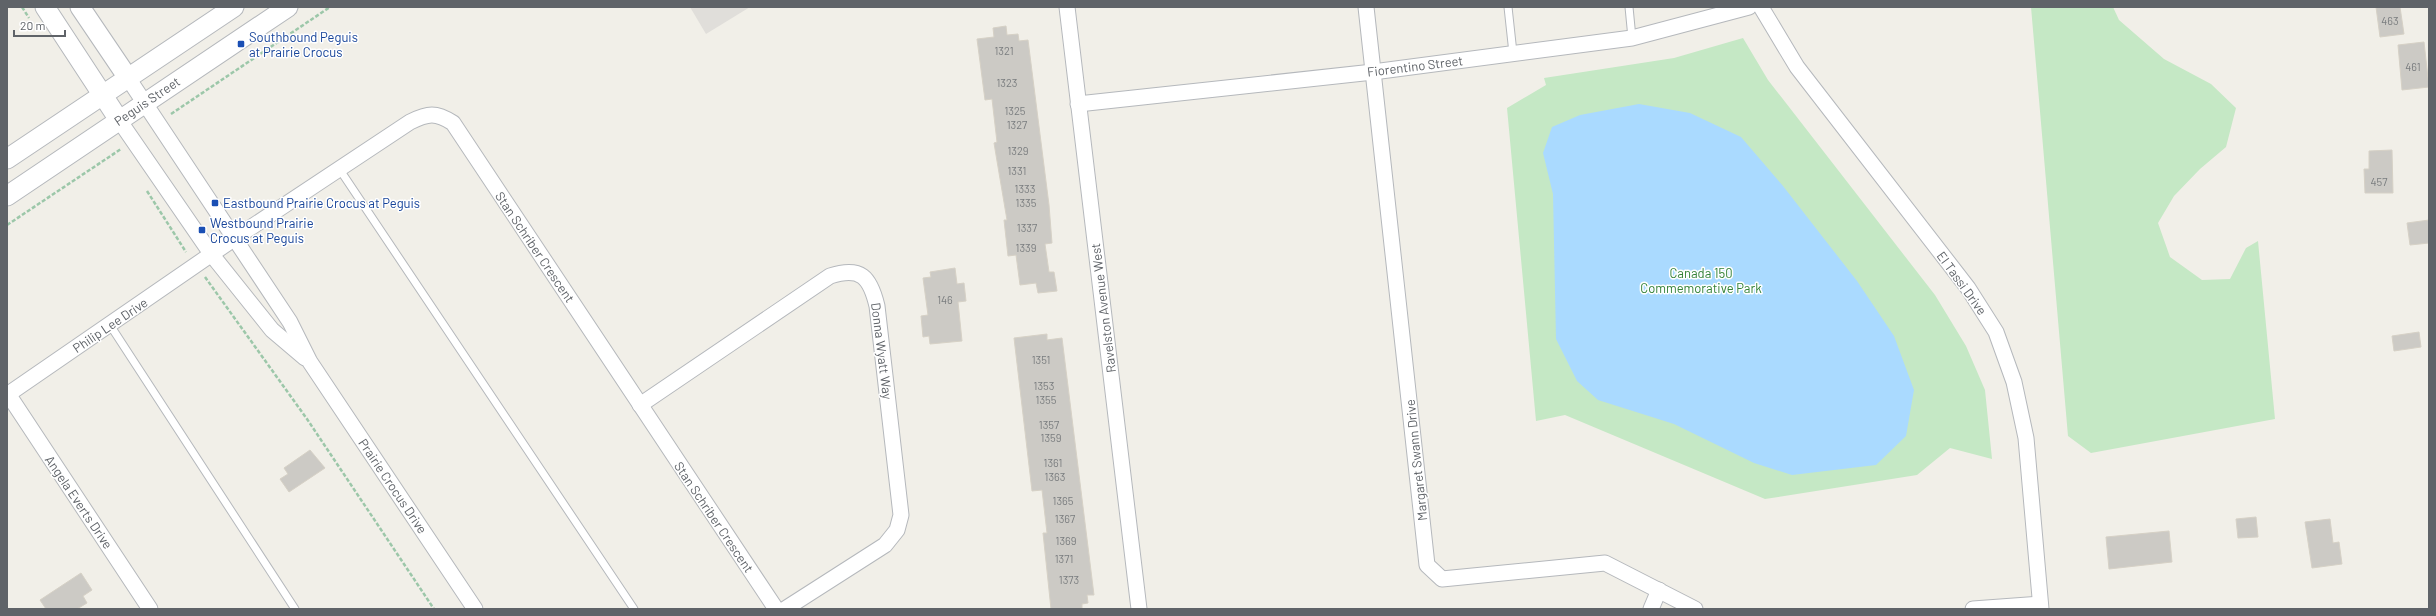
<svg xmlns="http://www.w3.org/2000/svg" width="2436" height="616" viewBox="0 0 2436 616" font-family="Barlow,sans-serif">
<rect width="100%" height="100%" fill="#f1efe8"/>
<path fill="#e0deda" d="M690,7H750L706,34Z"/>
<g fill="#c5e8c5">
<path d="M2031,7H2113L2119,20L2164,59L2211,84L2236,108L2226,147L2200,169L2174,196L2158,223L2170,257L2202,280L2230,279L2246,248L2258,241L2275,419L2091,453L2068,436Z"/>
<path d="M1743,38L1768,80L1935,295L1966,346L1985,390L1992,459L1950,448L1917,475L1765,499L1565,415L1536,421L1507,108L1546,85L1544,78L1674,58Z"/>
</g>
<path fill="#aadaff" d="M1639,104L1690,113L1741,137L1783,186L1857,281L1894,336L1914,390L1906,436L1876,465L1792,475L1754,463L1674,424L1598,400L1577,381L1556,339L1553,194L1543,153L1552,127L1580,115Z"/>
<g fill="#cccac5" stroke="#d6d1c6">
<path d="M2376,7H2400L2404,34L2380,37Z"/>
<path d="M1006,26L1007,35L1018,34L1019,41L1028,40L1049,205L1052,243L1045,244L1049,272H1054L1057,291L1038,293L1036,283L1020,285L1016,255L1008,256L1004,220H1007L997,161L994,143L997,142L992,99L985,100L977,39L994,37L993,28Z"/>
<path d="M2424,42L2429,87L2402,90L2398,45Z"/>
<path d="M2392,150L2393,193H2365L2364,169H2369V151Z"/>
<path d="M2429,220V243L2410,245L2407,223Z"/>
<path d="M955,268L957,284L964,283L966,301L958,302L962,341L930,344L929,336L923,337L921,316L928,315L923,278L931,277L930,272Z"/>
<path d="M2419,332L2421,347L2394,351L2392,336Z"/>
<path d="M1047,334V340L1062,338L1094,595H1087L1088,603L1082,604V609H1051L1043,533H1047L1042,490L1032,491L1014,338Z"/>
<path d="M310,450L325,468L289,492L280,479L288,474L284,468Z"/>
<path d="M2256,517L2258,537L2238,538L2236,519Z"/>
<path d="M2330,519L2333,543L2339,542L2342,564L2312,568L2305,522Z"/>
<path d="M2169,531L2172,562L2109,569L2106,537Z"/>
<path d="M81,573L92,590L83,596L87,603L77,609H46L40,600Z"/>
</g>
<g fill="none" stroke-linecap="round" stroke-linejoin="round">
<g stroke="#b5b8bc" stroke-width="9">
<g id="service">
<path d="M1508,7L1513,53"/>
<path d="M1629,7L1632,38"/>
<path d="M340,170L634,609"/>
<path d="M110,325L295,609"/>
</g>
</g>
<g stroke="#b5b8bc" stroke-width="17">
<g id="minor">
<path d="M1067,7L1139,609"/>
<path d="M1366,7L1427,565L1442,579L1605,563L1695,609"/>
<path d="M1761,7L1797,67L1968,288L1996,332L2014,382L2026,438L2041,609"/>
<path d="M128,78L290,322L310,362L475,609"/>
<path d="M1078,104L1373,72L1632,38L1749,7"/>
<path d="M119,120L212,255L272,330L305,358"/>
<path d="M8,394L150,609"/>
<path d="M7,395L235,238L410,122C428,113 436,112 453,123L776,609"/>
<path d="M640,405L830,276C861,266 870,277 877,306L901,515L897,530L885,545L785,609"/>
<path d="M1651,609L1659,590"/>
<path d="M1973,609L2040,604"/>
</g>
</g>
<g stroke="#b5b8bc" stroke-width="21">
<g id="tertiary">
<path d="M45,7L119,120"/>
<path d="M80,7L128,78"/>
<path d="M7,159L234,7"/>
<path d="M7,196L288,7"/>
</g>
</g>
<g stroke="#9cc7a9" stroke-width="2.5" stroke-dasharray="4 2" stroke-linecap="butt">
<path d="M22,7L29,18"/>
<path d="M171,114L330,7"/>
<path d="M147,191L186,252"/>
<path d="M7,225L121,149"/>
<path d="M205,277L307,419L434,609"/>
</g>
<use href="#service" stroke="#fff" stroke-width="7"/>
<use href="#minor" stroke="#fff" stroke-width="15"/>
<use href="#tertiary" stroke="#fff" stroke-width="19"/>
</g>
<g fill="#1a4fb4" stroke="#fff" stroke-width="1.5">
<rect x="237" y="40" width="8" height="8" rx="2"/>
<rect x="211" y="199" width="8" height="8" rx="2"/>
<rect x="198" y="226" width="8" height="8" rx="2"/>
</g>
<g text-anchor="middle" dominant-baseline="central" stroke-width="3" stroke-linejoin="round" paint-order="stroke">
<g font-size="11" fill="#7a7d7f">
<text x="2390" y="20">463</text>
<text x="1004" y="50">1321</text>
<text x="2413" y="66">461</text>
<text x="1007" y="82">1323</text>
<text x="1015" y="110">1325</text>
<text x="1017" y="124">1327</text>
<text x="1018" y="150">1329</text>
<text x="1017" y="170">1331</text>
<text x="2379" y="181">457</text>
<text x="1025" y="188">1333</text>
<text x="1026" y="202">1335</text>
<text x="1027" y="227">1337</text>
<text x="1026" y="247">1339</text>
<text x="945" y="299">146</text>
<text x="1041" y="359">1351</text>
<text x="1044" y="385">1353</text>
<text x="1046" y="399">1355</text>
<text x="1049" y="424">1357</text>
<text x="1051" y="437">1359</text>
<text x="1053" y="462">1361</text>
<text x="1055" y="476">1363</text>
<text x="1063" y="500">1365</text>
<text x="1065" y="518">1367</text>
<text x="1066" y="540">1369</text>
<text x="1064" y="558">1371</text>
<text x="1069" y="579">1373</text>
</g>
<g font-size="13" fill="#164399" stroke="#fff" text-anchor="start">
<text x="249" y="37">Southbound Peguis<tspan x="249" dy="15">at Prairie Crocus</tspan></text>
<text x="223" y="203">Eastbound Prairie Crocus at Peguis</text>
<text x="210" y="223">Westbound Prairie<tspan x="210" dy="15">Crocus at Peguis</tspan></text>
</g>
<g font-size="13" fill="#5f6368" stroke="#fff">
<text transform="translate(1415 66) rotate(-7)">Fiorentino Street</text>
<text transform="translate(147 101) rotate(-34)">Peguis Street</text>
<text transform="translate(535 247) rotate(56)">Stan Schriber Crescent</text>
<text transform="translate(1962 283) rotate(54)">El Tassi Drive</text>
<text transform="translate(1103 308) rotate(-97)">Ravelston Avenue West</text>
<text transform="translate(110 325) rotate(-34)">Philip Lee Drive</text>
<text transform="translate(882 351) rotate(83)">Donna Wyatt Way</text>
<text transform="translate(1416 460) rotate(-96)">Margaret Swann Drive</text>
<text transform="translate(393 486) rotate(56)">Prairie Crocus Drive</text>
<text transform="translate(79 502) rotate(56)">Angela Everts Drive</text>
<text transform="translate(714 517) rotate(56)">Stan Schriber Crescent</text>
</g>
<g font-size="13" fill="#348238" stroke="#fff">
<text x="1701" y="273">Canada 150<tspan x="1701" dy="15">Commemorative Park</tspan></text>
</g>
</g>
<rect width="2436" height="616" fill="none" stroke="#5f6368" stroke-width="16"/>
<path d="M14 30v6h51v-6" fill="none" stroke="#5f6368" stroke-width="2"/>
<text x="20" y="30" font-size="12" fill="#5f6368" stroke="#ffffff" stroke-width="3" paint-order="stroke">20 m</text>
</svg>
